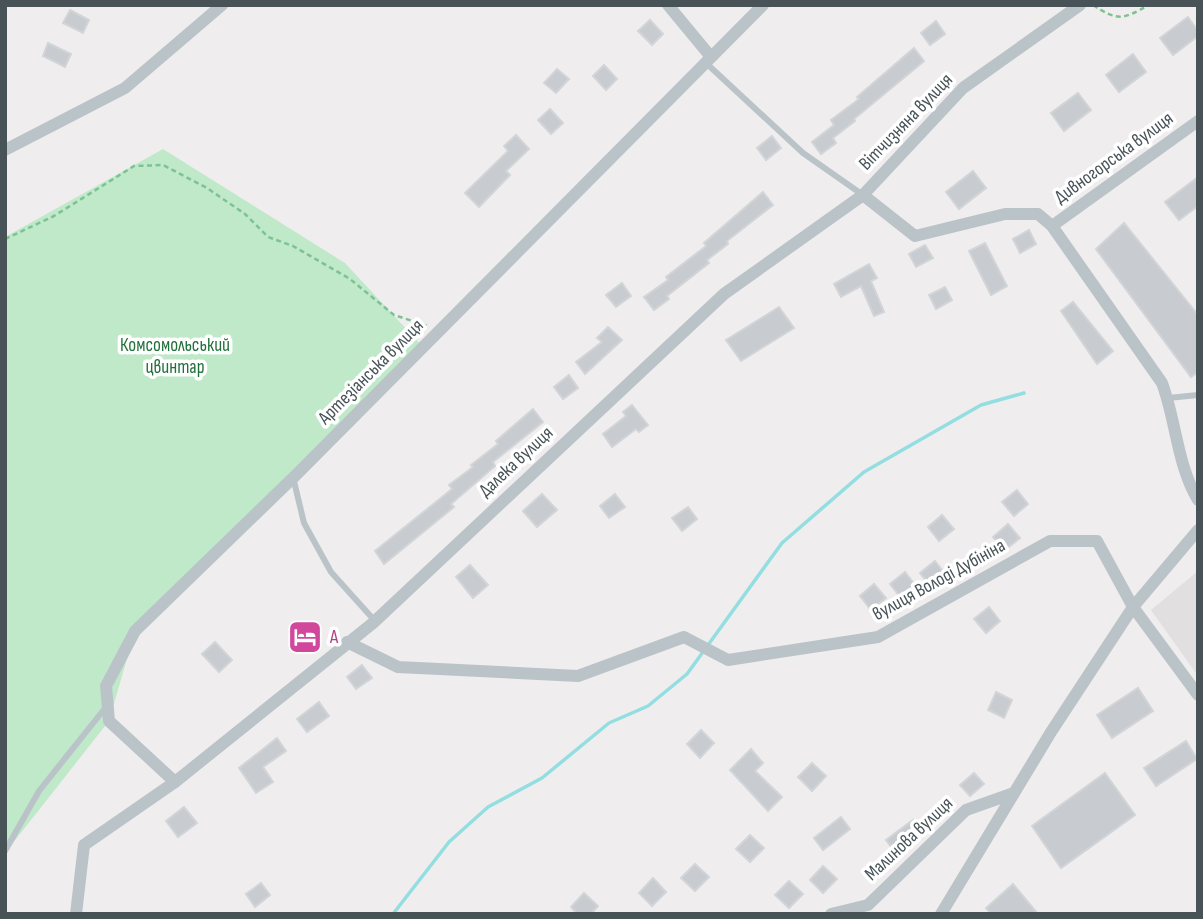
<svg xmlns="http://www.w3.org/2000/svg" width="1203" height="919" viewBox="0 0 1203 919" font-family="'Sofia Sans Condensed',sans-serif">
<rect width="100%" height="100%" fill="#f0edee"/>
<path fill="#e1dfdf" d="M1198,571V676L1151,610Z"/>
<path fill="#c0e9c9" d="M163,149L345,263L423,347L135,631L109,721L5,853V237Z"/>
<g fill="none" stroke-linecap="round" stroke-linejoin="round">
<path stroke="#93dee0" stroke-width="3.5" d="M393,914L449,842L488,807L542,778L609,723L648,706L687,674L782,543L864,472L981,405L1024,393"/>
</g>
<g fill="#c8cbcf" stroke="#d2d5d8" stroke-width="2">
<path d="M70,10L89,20L83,33L63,23Z"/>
<path d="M1188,17L1198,31V36L1173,55L1160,38Z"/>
<path d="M650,20L663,34L652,45L638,31Z"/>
<path d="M936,21L945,34L930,45L921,33Z"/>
<path d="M48,43L71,54L65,67L43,56Z"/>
<path d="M914,48L924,61L854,119L855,121L833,138L836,143L821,154L812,142L834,125L831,120L859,99L857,97Z"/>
<path d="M1133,54L1146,72L1119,92L1106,75Z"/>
<path d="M604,65L617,79L606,90L593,76Z"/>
<path d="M557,69L569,79L556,93L544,83Z"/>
<path d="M1078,93L1091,110L1064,131L1051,113Z"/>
<path d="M550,109L563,123L551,134L538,120Z"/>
<path d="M516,135L529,149L506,171L510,175L479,207L465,193L508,151L504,146Z"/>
<path d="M772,136L781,148L766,160L757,148Z"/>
<path d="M973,171L986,188L959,209L946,192Z"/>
<path d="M1198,177V206L1179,220L1165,202Z"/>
<path d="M763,192L773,205L727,241L728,244L707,260L709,263L667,296L669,299L654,310L644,297L668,280L666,277L706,246L704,243Z"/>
<path d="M1124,223L1198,315V372L1191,377L1096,249Z"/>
<path d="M1029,230L1036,244L1020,253L1013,239Z"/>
<path d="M985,243L1007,286L991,295L969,251Z"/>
<path d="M925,245L933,258L916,267L909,254Z"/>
<path d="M869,264L877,278L871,281L884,312L874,316L861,286L841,297L834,284Z"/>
<path d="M622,283L631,296L616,307L606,295Z"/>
<path d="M945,287L952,300L936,309L929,295Z"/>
<path d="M1073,302L1113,351L1097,364L1061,311Z"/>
<path d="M779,307L794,328L741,361L726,340Z"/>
<path d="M608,327L622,340L585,374L576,362L602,342L597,338Z"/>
<path d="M569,375L578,388L563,399L554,387Z"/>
<path d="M632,405L648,425L639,432L636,429L612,447L603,434L626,416L623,412Z"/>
<path d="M533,409L543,422L493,462L495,466L451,504L454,507L384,564L375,551L452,489L449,485L473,467L471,465L498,444L496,441Z"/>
<path d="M1017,490L1028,504L1014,516L1002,502Z"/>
<path d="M542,494L557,510L537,527L523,511Z"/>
<path d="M615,494L625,507L609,518L600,506Z"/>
<path d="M688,507L697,519L682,531L672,518Z"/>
<path d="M942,515L954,529L939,541L928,527Z"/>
<path d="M1008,524L1020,538L1005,550L993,537Z"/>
<path d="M935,561L946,575L931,587L920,573Z"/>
<path d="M470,565L488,585L473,598L456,577Z"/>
<path d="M905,572L916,586L901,598L890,584Z"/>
<path d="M874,584L886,598L871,610L860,596Z"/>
<path d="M989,607L1000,621L986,633L974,619Z"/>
<path d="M215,642L232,660L219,672L202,654Z"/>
<path d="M362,665L372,678L356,689L347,677Z"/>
<path d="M1138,688L1153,711L1112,738L1097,715Z"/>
<path d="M996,692L1012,700L1004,718L988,710Z"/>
<path d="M319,702L329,716L307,732L297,719Z"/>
<path d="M701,730L714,743L700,758L687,744Z"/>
<path d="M277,738L286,751L263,767L273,782L256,793L239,768Z"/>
<path d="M1186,741L1197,759L1156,786L1144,768Z"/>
<path d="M751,749L763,763L755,771L782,797L768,811L730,770Z"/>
<path d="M812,763L826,776L812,791L798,777Z"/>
<path d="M974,773L984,784L970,796L960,785Z"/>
<path d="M1105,773L1135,815L1061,868L1032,826Z"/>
<path d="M184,807L197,823L178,837L166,821Z"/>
<path d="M841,817L850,829L823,850L814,838Z"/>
<path d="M913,820L922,832L896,853L886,840Z"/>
<path d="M750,835L764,848L750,862L736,849Z"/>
<path d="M695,864L709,877L695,891L681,878Z"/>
<path d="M823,866L837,879L823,893L810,880Z"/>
<path d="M653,878L666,892L652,906L639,893Z"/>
<path d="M789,881L803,894L789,908L775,895Z"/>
<path d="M261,883L270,895L255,907L246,894Z"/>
<path d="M1013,884L1038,914H991L986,908Z"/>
<path d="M584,893L598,906L591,914H577L571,907Z"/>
</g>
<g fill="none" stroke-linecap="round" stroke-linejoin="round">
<g stroke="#7dc294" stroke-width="2.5" stroke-dasharray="5 3.5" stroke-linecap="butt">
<path d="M1093,5C1119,22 1123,19 1149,5"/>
<path d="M5,239L54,216L134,166L163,165L207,188L245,214L268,237L293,246L350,279L394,315L428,326"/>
</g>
<g stroke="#bac4c8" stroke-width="6">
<path d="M706,63L803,153L863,195"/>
<path d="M1168,398L1198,395"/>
<path d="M293,477L304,523L331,572L375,621"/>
<path d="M5,851L39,791L106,707"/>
</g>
<g stroke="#bac4c8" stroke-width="12">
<path d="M668,5L711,57"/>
<path d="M5,150L125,88L222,5"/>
<path d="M863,195L915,236L1005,214H1038L1052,226L1162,383C1176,420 1177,465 1198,500"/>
<path d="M1052,226L1198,121"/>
<path d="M347,642L398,667L578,676L684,637L728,660L878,637L1050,541H1097L1133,607L1198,695"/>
<path d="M175,782L109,721L106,686L135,631L298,473L763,5"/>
<path d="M76,914L84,845L175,782L373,623L724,294L863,195L963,88L1080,5"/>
<path d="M831,914L868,905L966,810L1014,793"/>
<path d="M941,914L1051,732L1133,607L1198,530"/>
</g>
</g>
<defs>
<g id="hotel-square" transform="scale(1.75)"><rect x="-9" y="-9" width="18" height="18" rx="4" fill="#d1479c" stroke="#fff"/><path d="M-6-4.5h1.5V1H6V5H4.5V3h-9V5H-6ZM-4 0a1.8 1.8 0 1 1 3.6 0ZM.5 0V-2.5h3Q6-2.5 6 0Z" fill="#fff"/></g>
</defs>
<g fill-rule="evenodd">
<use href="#hotel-square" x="305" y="637"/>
</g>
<g text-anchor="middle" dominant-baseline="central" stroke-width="7" stroke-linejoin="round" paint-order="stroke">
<g font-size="19" fill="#485358" stroke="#fff">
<text transform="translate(906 122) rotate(-46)">Вітчизняна вулиця</text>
<text transform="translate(1114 158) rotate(-36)">Дивногорська вулиця</text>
<text transform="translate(371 372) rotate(-45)">Артезіанська вулиця</text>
<text transform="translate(516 462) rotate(-43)">Далека вулиця</text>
<text transform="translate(939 580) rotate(-29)">вулиця Володі Дубініна</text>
<text transform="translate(909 839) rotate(-43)">Малинова вулиця</text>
</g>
<g font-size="19" fill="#22713c" stroke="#fff">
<text x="175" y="345">Комсомольський<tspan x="175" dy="22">цвинтар</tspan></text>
</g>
<g font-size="19" fill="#b23c85" stroke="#fff" text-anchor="start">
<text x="330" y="637">А</text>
</g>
</g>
<rect width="1203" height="919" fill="none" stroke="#485358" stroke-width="14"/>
</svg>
